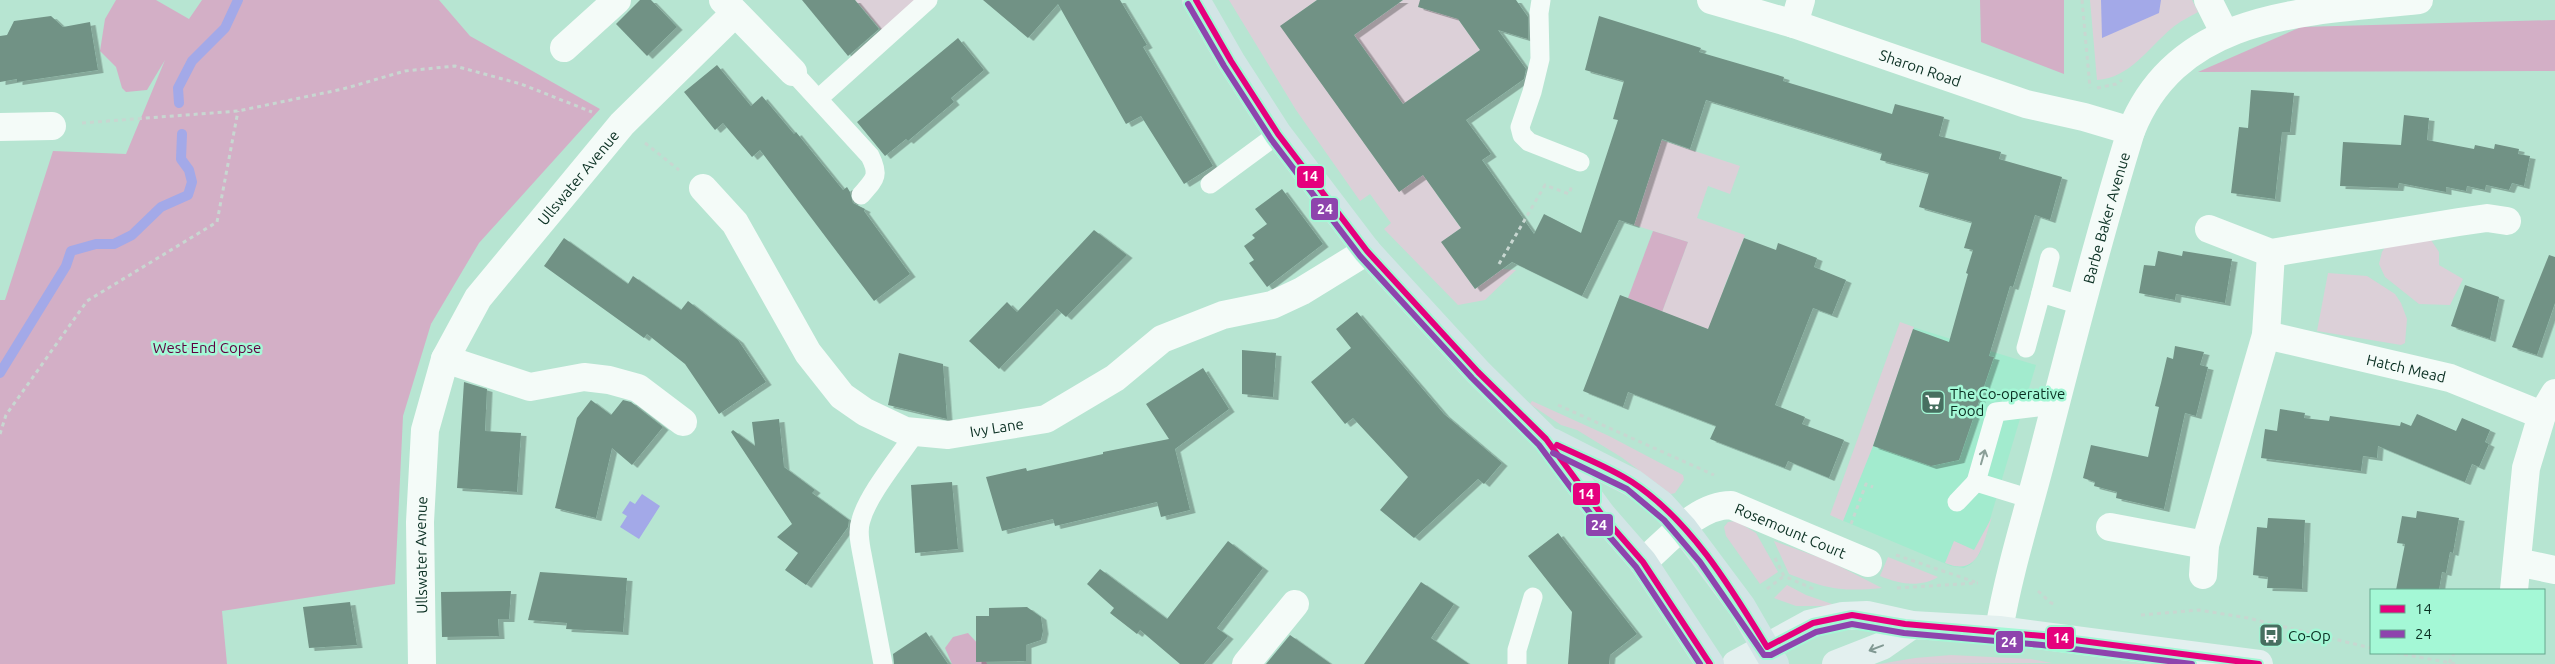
<svg xmlns="http://www.w3.org/2000/svg" width="2555" height="664" viewBox="0 0 2555 664" font-family="Ubuntu,sans-serif">
<defs>
<filter id="shadow"><feDropShadow dx="5.5" dy="3" stdDeviation="0" flood-color="#0004"/></filter>
</defs>
<rect width="100%" height="100%" fill="#b7e5d2"/>
<path fill="#a2ebce" d="M1909,326L2036,365L1980,553L1971,564L1964,568L1951,566L1839,519Z"/>
<g fill="#dcd0d8">
<path d="M855,0H915L882,31Z"/>
<path d="M1229,0H1317L1281,26L1379,164L1455,182L1437,195L1461,228L1442,242L1475,289L1502,269L1516,270L1485,300L1458,305L1384,229L1391,223L1370,194L1360,201L1296,110Z"/>
<path d="M1403,0H1445L1480,50L1428,86L1408,112L1354,35Z"/>
<path d="M2090,0H2192L2198,12C2189,17 2179,22 2172,28C2148,48 2130,78 2097,80Z"/>
<path d="M1661,140L1740,166L1730,194L1708,186L1697,218L1745,235L1723,290L1756,304L1746,344L1662,312L1688,242L1634,225Z"/>
<path d="M2429,237L2439,252V265L2463,279L2450,305L2419,304L2385,277L2379,264L2382,252L2390,239Z"/>
<path d="M2328,273L2367,276L2395,294L2401,303L2407,319L2405,343L2401,345L2317,331Z"/>
<path d="M1900,322L1914,327L1873,446L1843,521L1830,515Z"/>
<path d="M1532,401L1609,436L1683,475L1684,480L1675,493L1671,494L1621,457L1577,430L1561,425L1530,404Z"/>
<path d="M1992,517C1983,542 1980,578 1945,563L1954,541L1974,550Z"/>
<path d="M1736,521L1756,533L1778,572L1760,584L1726,536L1724,527L1728,522Z"/>
<path d="M1774,541L1829,561L1882,588C1841,592 1827,589 1789,574Z"/>
<path d="M1888,557L1938,577C1920,588 1899,584 1880,576Z"/>
<path d="M1787,585L1806,595L1832,604V606H1796L1774,598Z"/>
<path d="M1951,655L2031,659L2052,663L1879,664L1915,658Z"/>
</g>
<g fill="#d3afc6">
<path d="M116,0H156L189,19L202,0H439L470,36L600,109L479,243L431,324L403,416L395,584L222,611L227,664H0V300H5L53,151L126,154L165,60L147,90L126,92L122,88L116,67L100,51L105,19Z"/>
<path d="M1980,0H2064V74L1981,42Z"/>
<path d="M2555,20V71L2198,72L2301,27Z"/>
<path d="M1653,231L1688,242L1662,312L1628,298Z"/>
<path d="M968,633L979,645L987,664H952L945,648L953,637Z"/>
</g>
<g fill="#a3a9e8">
<path d="M2101,0H2161L2159,13L2102,38Z"/>
<path d="M642,494L660,506L639,539L620,527L627,516L622,513L630,501L635,504Z"/>
</g>
<g fill="none" stroke-linecap="round" stroke-linejoin="round">
<g stroke="#a3a9e8" stroke-width="10">
<path d="M179,103L178,88L192,61L225,28L238,0"/>
<path d="M0,373L66,266L71,251L96,244H114L132,235L161,207L188,195L192,182L189,170L181,159L182,134"/>
</g>
</g>
<g fill="#719285" filter="url(#shadow)">
<path d="M640,0H651L677,27L647,56L616,24Z"/>
<path d="M802,0H855L879,29L848,56Z"/>
<path d="M983,0H1120L1147,45L1143,47L1213,166L1184,184L1141,116L1126,124L1058,4L1028,38Z"/>
<path d="M1317,0H1403L1354,35L1403,104L1480,50L1458,19L1418,7L1420,0H1516L1528,17V39L1498,30L1526,69L1524,79L1466,120L1491,154L1482,160L1534,234L1544,214L1581,233L1618,120L1613,119L1624,81L1585,70L1599,16L1701,48L1699,52L1784,77L1783,81L1892,114L1895,104L1944,117L1939,136L2001,152L1999,159L2062,177L2050,220L2035,215L2013,287L2010,286L1989,356L1994,357L1959,460L1931,466L1873,446L1913,329L1949,342L1968,274L1966,273L1973,250L1964,248L1972,222L1919,207L1929,173L1880,160L1882,153L1706,100L1690,149L1662,139L1634,225L1619,220L1582,296L1512,262L1475,289L1441,242L1461,228L1423,175L1399,192L1280,26Z"/>
<path d="M51,16L63,27L90,22L98,70L17,82V79L0,82V36L7,35L14,21Z"/>
<path d="M958,38L984,70L951,98L954,102L908,141L906,139L885,156L857,122Z"/>
<path d="M717,65L751,106L762,96L794,134L796,132L843,190L847,187L850,192L853,203L865,209L864,211L910,274L874,301L760,150L752,157L723,123L715,130L684,92Z"/>
<path d="M2251,90L2294,93L2290,132H2282L2275,199L2231,193L2239,127L2248,128Z"/>
<path d="M2404,115L2429,118L2427,140L2474,149L2475,145L2494,149L2495,144L2519,149L2518,154L2530,156L2524,186L2512,183L2509,190L2486,185L2485,190L2467,186L2466,191L2446,187V192L2399,183L2398,188L2340,186L2343,142L2401,145Z"/>
<path d="M1282,189L1323,244L1267,287L1249,263L1254,260L1244,246L1255,238L1252,235L1267,224L1255,209Z"/>
<path d="M1094,230L1127,255L1066,317L1057,309L999,369L969,341L1007,302L1017,312Z"/>
<path d="M564,238L628,284L633,276L681,310L688,301L738,340L766,382L719,414L685,364L647,334L644,338L544,266Z"/>
<path d="M1744,238L1776,250L1778,243L1817,258L1814,267L1846,280L1832,315L1813,308L1775,405L1805,417L1802,424L1844,440L1829,478L1788,461L1785,468L1710,439L1716,426L1628,392L1623,407L1583,391L1620,295L1708,329Z"/>
<path d="M2158,251L2182,256L2183,251L2232,259L2225,303L2176,294L2175,300L2139,293L2144,265L2155,266Z"/>
<path d="M2549,255L2555,257V303L2537,355L2512,347Z"/>
<path d="M2465,285L2499,297L2490,339L2451,326Z"/>
<path d="M1357,312L1444,414L1502,463L1484,484L1478,479L1414,538L1380,510L1408,477L1353,418L1345,424L1311,382L1351,348L1336,329Z"/>
<path d="M2175,346L2204,352L2200,365L2208,367L2196,416L2185,413L2164,509L2116,498L2117,492L2094,486L2095,482L2083,478L2091,445L2148,457L2159,407L2155,406L2161,383L2167,357L2173,359Z"/>
<path d="M1242,350L1276,353L1273,397L1242,394Z"/>
<path d="M899,353L943,364L947,419L888,405Z"/>
<path d="M1203,368L1229,409L1175,449L1190,510L1161,517L1157,502L1055,526L1053,519L1002,531L986,477L1026,468L1027,471L1103,454V452L1169,439L1146,404Z"/>
<path d="M464,382L487,389L485,431L521,433L517,492L457,488Z"/>
<path d="M591,400L611,415L623,400L631,402L663,427L632,465L612,448L596,518L555,508L577,418Z"/>
<path d="M2280,409L2305,413L2304,418L2329,421L2330,416L2400,426L2401,422L2411,426L2417,414L2456,431L2462,418L2490,430L2485,442L2489,444L2479,467L2472,464L2465,482L2378,446L2377,458L2363,456L2361,471L2261,458L2265,429L2277,431Z"/>
<path d="M779,419L784,467L815,490L812,493L849,520L848,527L806,585L785,570L798,553L777,537L792,524L731,432L733,430L755,446L752,422Z"/>
<path d="M952,482L958,549L915,553L911,485Z"/>
<path d="M2417,511L2459,518L2453,553L2450,552L2446,573L2442,572L2439,590H2396L2405,544L2397,543L2402,516L2416,518Z"/>
<path d="M2268,518L2305,520L2302,589L2267,588L2268,577L2253,575L2257,527L2267,528Z"/>
<path d="M1558,533L1637,634L1610,655L1609,664H1568L1572,612L1528,556Z"/>
<path d="M1228,541L1263,568L1217,628L1228,636L1204,664H1180L1140,630L1137,634L1110,613L1114,608L1087,584L1100,569L1167,619Z"/>
<path d="M540,572L627,578L623,632L566,629L567,623L528,620Z"/>
<path d="M1421,582L1454,604L1431,638L1469,664H1364Z"/>
<path d="M511,591L509,619H498L499,636L442,637L441,592Z"/>
<path d="M350,602L357,645L309,648L303,607Z"/>
<path d="M1027,607L1041,617L1043,631L1041,640L1026,645V661L976,662V616H989V608Z"/>
<path d="M926,632L948,664H894L893,654Z"/>
<path d="M1290,635L1331,664H1266Z"/>
</g>
<g fill="none" stroke-linecap="round" stroke-linejoin="round">
<g stroke="#c8d7d1" stroke-width="3" stroke-dasharray="4 4" stroke-linecap="butt">
<path d="M2082,0L2090,88"/>
<path d="M2097,88L2116,84L2122,80"/>
<path d="M82,123L238,111L343,89L405,71L455,66L521,84L592,112"/>
<path d="M645,143L679,170"/>
<path d="M1499,264L1545,185L1569,194L1572,185"/>
<path d="M1558,405L1714,475"/>
<path d="M0,434L6,415L87,301L217,222L238,111"/>
<path d="M1851,524L1866,484L1873,487"/>
<path d="M1896,555L1975,582"/>
<path d="M1775,558L1784,576L1816,590"/>
<path d="M1897,588L1978,583"/>
<path d="M1767,589L1784,576"/>
<path d="M2038,591L2051,603L2056,604"/>
<path d="M2141,615L2199,610L2248,618L2371,648"/>
<path d="M2396,653L2457,664"/>
<path d="M2449,663L2454,653"/>
</g>
<g stroke="#f4fbf8" stroke-width="19">
<path d="M1541,0L1539,13L1540,59L1532,92L1520,127L1522,135L1529,142L1580,162"/>
<path d="M793,72L870,156C880,176 875,179 861,195"/>
<path d="M818,99L928,0"/>
<path d="M1210,184L1278,134"/>
<path d="M2041,293L2050,257"/>
<path d="M2026,348L2041,293L2080,305"/>
<path d="M2031,499L1976,482L1996,412L2055,405"/>
<path d="M1957,502L1976,482"/>
<path d="M883,664L862,554C860,543 857,531 861,520C868,494 900,456 916,432"/>
<path d="M1517,664V650L1533,597"/>
</g>
<g stroke="#f4fbf8" stroke-width="28">
<path d="M723,0L793,72"/>
<path id="s1" d="M1711,0L1794,24L2026,104L2084,117L2131,131"/>
<path d="M2208,0L2225,34"/>
<path d="M1794,24L1801,0"/>
<path d="M564,48L617,0"/>
<path d="M0,127L52,126"/>
<path id="s2" d="M703,188L735,223L808,353L842,396L865,412L905,431L948,435L1046,419L1115,378L1162,339L1223,315L1272,305L1302,291L1367,251"/>
<path d="M2209,229L2271,253L2459,222L2487,218L2507,221"/>
<path id="s3" d="M2266,335L2450,378L2542,415"/>
<path d="M445,359L530,387L584,377L609,380L638,388L683,422"/>
<path d="M2110,527L2205,545"/>
<path id="s4" d="M1643,562C1668,541 1697,505 1731,505L1868,563"/>
<path d="M2517,562L2555,570"/>
<path d="M2203,575L2205,545L2266,335L2271,253"/>
<path d="M2514,590L2526,468L2542,415L2555,393"/>
<path id="s5" d="M422,664L420,522L425,430L445,359L478,298L622,124L734,14"/>
<path d="M1246,664L1295,604"/>
</g>
<path stroke="#f4fbf8" stroke-width="28" id="s6" d="M1999,630C2009,571 2027,515 2042,457C2070,348 2098,239 2131,131C2179,10 2310,12 2419,0"/>
<g stroke="#e3f0ef" stroke-width="28">
<path d="M1736,664L1809,624L1843,616L1867,615L1912,625L1999,630L2259,664"/>
<path d="M1836,664L1882,646L1912,625"/>
</g>
<g stroke="#d2e5e6" stroke-width="28">
<path d="M1196,0L1231,61L1278,134L1367,251L1478,372L1546,439L1602,515L1643,562L1710,664"/>
<path d="M1552,442L1633,483L1661,504L1683,528L1742,607L1775,664"/>
</g>
<g stroke="#a4f8d6" stroke-width="10">
<g id="bus-1">
<path d="M1196,0L1231,61L1278,134L1367,251L1478,372L1546,439L1602,515L1643,562L1710,664"/>
<path d="M1557,445C1582,457 1609,467 1632,482C1691,521 1731,588 1767,647L1813,623L1852,615L1905,624L2043,636L2259,664"/>
</g>
</g>
<g stroke="#a4f8d6" stroke-width="10">
<g id="bus-2">
<path d="M1188,4L1224,66L1271,139L1360,256L1472,378L1539,445L1595,520L1636,567L1700,664"/>
<path d="M1553,453L1627,489L1664,520L1700,562L1764,655H1771L1816,632L1852,624L1904,633L2042,645L2192,664"/>
</g>
</g>
<use href="#bus-1" stroke="#e5007d" stroke-width="6"/>
<use href="#bus-2" stroke="#8e44ad" stroke-width="6"/>
</g>
<defs><path id="oneway-shaft" d="M-6 0H5M1.5-3L5.5 0L1.5 3" fill="none" stroke-width="1.6" stroke-linecap="round" stroke-linejoin="round" transform="scale(1.25)"/></defs>
<use stroke="#8b9f98" href="#oneway-shaft" transform="translate(1983 457) rotate(-74)"/>
<use stroke="#819993" href="#oneway-shaft" transform="translate(1876 648) rotate(159)"/>
<defs>
<g id="supermarket-square" transform="scale(1.25)"><rect x="-9" y="-9" width="18" height="18" rx="4" fill="#476f60" stroke="#a4f8d6"/><path d="M-6-5.5h2.5l.6 2H6L4.5 2H-2.5L-4.4-4H-6ZM-1.5 3.2a1.3 1.3 0 1 0 .1 0ZM3 3.2a1.3 1.3 0 1 0 .1 0Z" fill="#fff"/></g>
<g id="bus-square" transform="scale(1.25)"><rect x="-9" y="-9" width="18" height="18" rx="4" fill="#476f60" stroke="#a4f8d6"/><path d="M-5-6H5V4H4V6H2V4H-2V6H-4V4H-5ZM-3.5-4V0h7V-4ZM-3.5 1.2v1.5H-2V1.2ZM2 1.2v1.5H3.5V1.2Z" fill="#fff"/></g>
</defs>
<g fill-rule="evenodd">
<use href="#supermarket-square" x="1933" y="402"/>
<use href="#bus-square" x="2271" y="635"/>
</g>
<g text-anchor="middle" dominant-baseline="central" stroke-width="5" stroke-linejoin="round" paint-order="stroke">
<g font-size="15" fill="#0a2f22" stroke="#a4f8d6">
<text stroke="none"><textPath href="#s1" startOffset="220">Sharon Road</textPath></text>
<text stroke="none"><textPath href="#s5" startOffset="534">Ullswater Avenue</textPath></text>
<text stroke="none"><textPath href="#s6" startOffset="426">Barbe Baker Avenue</textPath></text>
<text stroke="none"><textPath href="#s3" startOffset="144">Hatch Mead</textPath></text>
<text stroke="none"><textPath href="#s2" startOffset="416">Ivy Lane</textPath></text>
<text stroke="none"><textPath href="#s4" startOffset="172">Rosemount Court</textPath></text>
<text stroke="none"><textPath href="#s5" startOffset="109">Ullswater Avenue</textPath></text>
</g>
<g font-size="15" fill="#5f0040" stroke="#a4f8d6">
<text x="207" y="347">West End Copse</text>
</g>
<g font-size="15" fill="#0a2f22" stroke="#a4f8d6" text-anchor="start">
<text x="1950" y="393">The Co-operative<tspan x="1950" dy="17">Food</tspan></text>
<text x="2288" y="635">Co-Op</text>
</g>
</g>
<g stroke="#a4f8d6" stroke-width="2">
<rect x="1296" y="165" width="29" height="24" rx="5" fill="#e5007d"/>
<rect x="1310" y="197" width="29" height="24" rx="5" fill="#8e44ad"/>
<rect x="1572" y="482" width="29" height="24" rx="5" fill="#e5007d"/>
<rect x="1585" y="513" width="29" height="24" rx="5" fill="#8e44ad"/>
<rect x="2046" y="626" width="29" height="24" rx="5" fill="#e5007d"/>
<rect x="1995" y="630" width="29" height="24" rx="5" fill="#8e44ad"/>
</g>
<g font-size="14" text-anchor="middle" font-weight="bold" fill="#fff">
<text x="1310" y="181">14</text>
<text x="1325" y="214">24</text>
<text x="1586" y="499">14</text>
<text x="1599" y="530">24</text>
<text x="2061" y="643">14</text>
<text x="2009" y="647">24</text>
</g>
<rect x="2370" y="589" width="175" height="65" fill="#a4f8d6" stroke="#66a88e"/>
<rect x="2380" y="605" width="25" height="8" fill="#e5007d" stroke="#66a88e"/>
<text x="2415" y="614" font-size="15" fill="#0a2f22">14</text>
<rect x="2380" y="630" width="25" height="8" fill="#8e44ad" stroke="#66a88e"/>
<text x="2415" y="639" font-size="15" fill="#0a2f22">24</text>
</svg>
